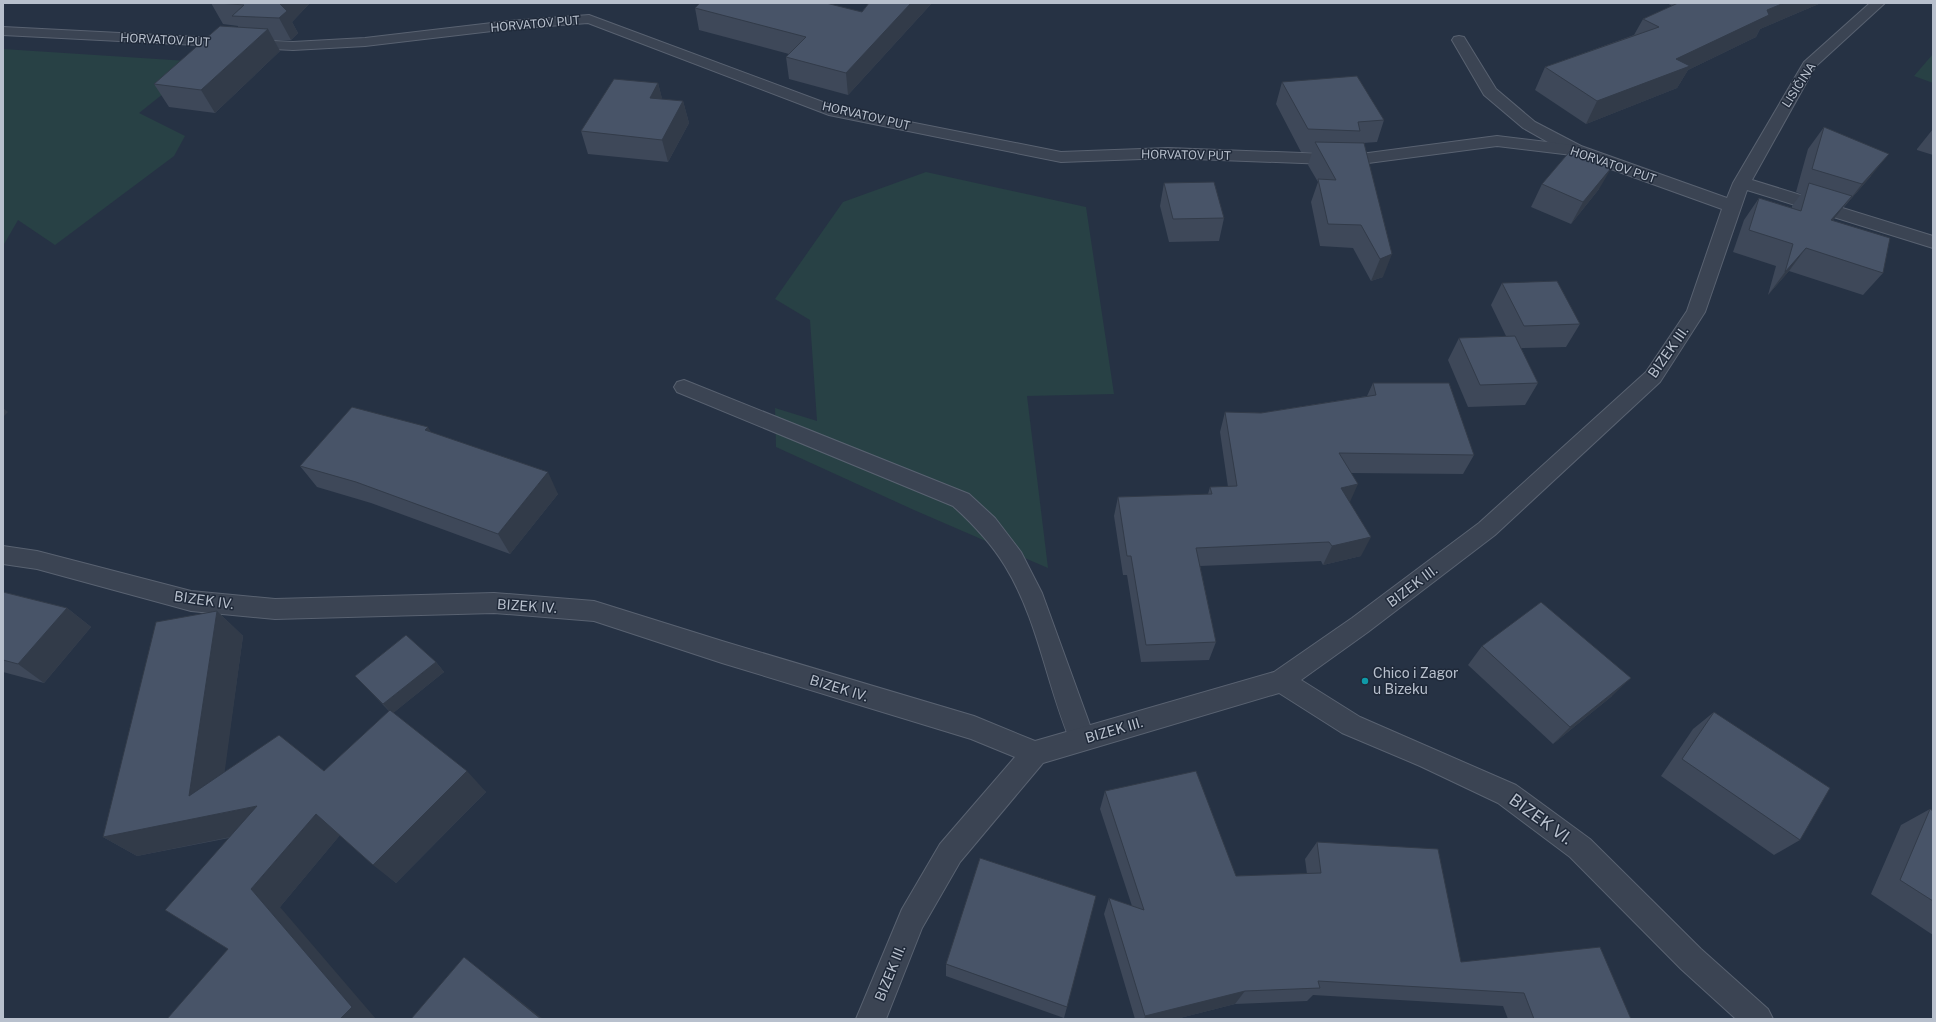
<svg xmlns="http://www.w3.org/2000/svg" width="1936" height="1022" viewBox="0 0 1936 1022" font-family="'Public Sans',sans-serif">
<rect width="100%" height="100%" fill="#263244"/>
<g fill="#284145">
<path d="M3,49L203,62L139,113L185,136L174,156L55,245L18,220L3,246Z"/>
<path d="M1933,54V83L1914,76Z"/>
<path d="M926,172L1086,207L1114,394L1027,396L1048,568L914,510L776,447L775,408L817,421L810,320L775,299L843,202Z"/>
</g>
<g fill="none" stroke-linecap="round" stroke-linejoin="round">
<g stroke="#596271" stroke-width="2">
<g id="service">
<path d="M1459,36L1464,37L1496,89L1535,122L1581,146L1583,150L1581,154L1575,155L1569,154L1523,128L1484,95L1452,40L1454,37Z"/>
<path d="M684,380L969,494L995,518L1021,552L1042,593L1095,739L1091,747L1082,751L1073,747C1047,689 1039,621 1005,566C991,543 973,524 953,506L677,392L674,387L677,382Z"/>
</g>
</g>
<g stroke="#596271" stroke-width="2">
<path id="minor" d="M1870,3H1885L1815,67L1752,180L1933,236V248L1747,190L1705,312L1660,382L1495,535L1368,632L1301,680L1360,717L1516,785L1590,839L1701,949L1768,1009L1773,1019H1736L1681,969L1570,857L1498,803L1420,766L1342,733L1279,693L1043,763L960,862L922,928L886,1019H856L902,909L940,844L1015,757L971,739L722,663L594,621L494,613L275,619L191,611L37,569L3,564V546L37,551L191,591L275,599L494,593L594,601L722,641L974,716L1035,741L1274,672L1352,618L1479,523L1646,372L1687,311L1722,209L1572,155L1497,146L1353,165L1168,158L1061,162L829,115L588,23L509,29L365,46L293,50L3,35V27L293,42L365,38L509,21L589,15L839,108L1061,152L1168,148L1353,155L1497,136L1581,146L1727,198L1733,183L1804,62Z"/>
</g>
<use href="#service" fill="#3b4453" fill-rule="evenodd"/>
<use href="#minor" fill="#3b4453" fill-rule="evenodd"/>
</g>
<g fill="#3e4859">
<path d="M211,3H310L292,22L298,33L291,40H274L280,51L215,113L169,107L154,84L238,27V26L223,24Z"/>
<path d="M869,3H932L848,95L789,79L786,57L789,54L699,30L695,8L862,12Z"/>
<path d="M1667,3H1821L1760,29L1756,37L1688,70L1677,88L1586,124L1535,90L1545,67L1634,35L1643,19L1672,6Z"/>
<path d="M1282,82L1384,120L1377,142L1363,143L1383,277L1371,281L1353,248L1320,246L1311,202L1318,182L1308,165L1312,152H1301L1276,104Z"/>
<path d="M658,83L662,99L683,101L689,123L668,162L588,154L581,131Z"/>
<path d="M1824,127L1871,176L1844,207H1843L1833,220L1883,273L1863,295L1789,271L1768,295L1776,266L1733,252L1744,220L1759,198L1792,208V206L1801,194L1796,192L1808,149Z"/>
<path d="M1933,129V155L1917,150V149Z"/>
<path d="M1164,183L1224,218L1219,241L1169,242L1160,206Z"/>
<path d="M1542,184L1599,189L1571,224L1531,207Z"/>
<path d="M1502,283L1580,324L1566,347L1521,348L1538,383L1525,405L1468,407L1448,360L1459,338L1506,336L1491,305Z"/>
<path d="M1373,383L1474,455L1463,474L1351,473L1350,503L1361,556L1323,565L1321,561L1200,566L1216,642L1209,660L1141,662L1127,575H1123L1114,516L1118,497L1208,494L1210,487H1228L1220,432L1225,412L1261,413L1367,396Z"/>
<path d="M431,432L558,494L510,554L371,503L317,487L300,466Z"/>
<path d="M3,592L67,608L91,627L44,683L3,672Z"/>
<path d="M217,611L243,636L224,772L324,771L389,711L355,676L436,662L444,672L393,713L486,792L396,883L340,835L280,907L228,949L229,838L137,856L103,837Z"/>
<path d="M1482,646L1612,696L1553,744L1468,665Z"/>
<path d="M1714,712L1800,840L1774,855L1661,776L1693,729Z"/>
<path d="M1105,791L1236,876L1307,874L1305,859L1317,842L1461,962L1631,1019H1508L1503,1006L1313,995L1307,1001L1235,1004L1176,1019H1135L1104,914L1109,898L1132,906L1100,809Z"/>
<path d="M1930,809L1933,811V935L1871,894L1901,825Z"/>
<path d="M946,964L1067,1007L1064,1018L946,976Z"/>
</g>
<g fill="#323b49">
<path d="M279,3H310L292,22L298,33L291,40L279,18Z"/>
<path d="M911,3H932L848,95L846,73Z"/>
<path d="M1784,3H1821L1760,29L1756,37L1688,70L1677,88L1586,124L1597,101L1767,10Z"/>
<path d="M268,29L280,51L215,113L201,90Z"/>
<path d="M658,83L664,106L650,98Z"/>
<path d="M683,101L689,123L668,162L662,140Z"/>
<path d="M1889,154L1871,176L1844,207L1862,184Z"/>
<path d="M1612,167L1599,189L1571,224L1583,202Z"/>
<path d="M1852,196L1834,219L1813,242L1831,220Z"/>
<path d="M1806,248L1789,271L1768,295L1785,272Z"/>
<path d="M1392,254L1383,277L1371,281L1380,259Z"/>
<path d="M3,408L8,412L3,417Z"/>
<path d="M428,427L441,449L425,430Z"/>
<path d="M548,472L558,494L510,554L498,534Z"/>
<path d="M1358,484L1349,504L1341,488Z"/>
<path d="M1371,537L1361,556L1323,565L1332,546Z"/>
<path d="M67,608L91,627L44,683L18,664Z"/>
<path d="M217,611L243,636L219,814L257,806L284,826L137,856L103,837L189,796Z"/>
<path d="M436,662L444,672L392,714L383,704Z"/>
<path d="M1631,678L1612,696L1553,744L1570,727Z"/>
<path d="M467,771L486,792L396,883L373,865Z"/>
<path d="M316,814L341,834L280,907L376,1019H340L251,889Z"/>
<path d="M464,957L487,975L543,1019H541Z"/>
<path d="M1245,991L1235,1004L1176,1019H1144L1145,1016Z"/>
</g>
<g fill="#485468" stroke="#323b49">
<path d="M219,3H279L287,11L279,18L232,16L244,5Z"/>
<path d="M700,3H826L862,12L869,3H911L846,73L786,57L806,37L695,8Z"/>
<path d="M1678,3H1784L1767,10L1769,15L1676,59L1690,66L1597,101L1545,67L1659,27L1643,19Z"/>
<path d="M220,26L268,29L201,90L154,84Z"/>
<path d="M1357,76L1384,120L1358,122L1360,131L1308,129L1282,82Z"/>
<path d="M614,79L658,83L650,98L683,101L662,140L581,131Z"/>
<path d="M1824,127L1889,154L1862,184L1812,169Z"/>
<path d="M1315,142L1364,143L1392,254L1380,259L1361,225L1328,224L1318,179L1336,180Z"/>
<path d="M1571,150L1612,167L1583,202L1542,184Z"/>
<path d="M1214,182L1224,218L1173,219L1164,183Z"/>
<path d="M1809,183L1852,196L1831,220L1890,238L1883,273L1806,248L1785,272L1793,244L1749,230L1759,198L1801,211Z"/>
<path d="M1557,281L1580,324L1524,326L1502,283Z"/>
<path d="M1515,336L1538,383L1480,385L1459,338Z"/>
<path d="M1373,383H1449L1474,455L1339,453L1358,484L1341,488L1371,537L1332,546L1329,542L1196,548L1216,642L1146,645L1131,556H1127L1118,497L1212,494L1210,487L1237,486L1225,412L1261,413L1376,395Z"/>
<path d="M352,407L428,427L425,430L548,472L498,534L356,482L300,466Z"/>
<path d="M3,592L67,608L18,664L3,660Z"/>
<path d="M1541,602L1631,678L1570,727L1482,646Z"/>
<path d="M217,611L189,796L279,735L324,771L390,710L467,771L373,865L316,814L251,889L352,1007L340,1019H167L228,949L165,910L257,806L103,837L156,622Z"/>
<path d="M406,635L436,662L383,704L355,676Z"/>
<path d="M1714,712L1830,788L1800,840L1682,759Z"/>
<path d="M1196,771L1236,876L1321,873L1317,842L1438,849L1461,962L1600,947L1631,1019H1534L1524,993L1318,981L1320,988L1245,991L1145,1016L1109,898L1144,910L1105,791Z"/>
<path d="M1930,809L1933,811V901L1900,880Z"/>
<path d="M980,858L1096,896L1067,1007L946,964Z"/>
<path d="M464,957L541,1019H411Z"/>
</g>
<circle fill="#0f9aa8" stroke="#1f2939" stroke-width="1.5" cx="1365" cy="681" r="4"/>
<g text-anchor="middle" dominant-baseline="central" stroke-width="3" stroke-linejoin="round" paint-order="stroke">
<g font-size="12" fill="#b8c0cd" stroke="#1f2939">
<text transform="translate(535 24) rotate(-5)">HORVATOV PUT</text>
<text transform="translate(165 40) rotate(3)">HORVATOV PUT</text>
<text transform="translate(1799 85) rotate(-57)">LISIČINA</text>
<text transform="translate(866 116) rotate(13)">HORVATOV PUT</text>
<text transform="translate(1186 155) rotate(1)">HORVATOV PUT</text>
<text transform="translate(1613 165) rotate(19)">HORVATOV PUT</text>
</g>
<g font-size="14" fill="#b8c0cd" stroke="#1f2939">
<text transform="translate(1668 352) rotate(-55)">BIZEK III.</text>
<text transform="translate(1412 586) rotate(-37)">BIZEK III.</text>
<text transform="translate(204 600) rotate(8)">BIZEK IV.</text>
<text transform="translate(527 606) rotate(4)">BIZEK IV.</text>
<text transform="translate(839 688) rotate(17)">BIZEK IV.</text>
<text transform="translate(1114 730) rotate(-16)">BIZEK III.</text>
<text transform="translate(890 973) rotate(-68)">BIZEK III.</text>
</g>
<g font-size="14" fill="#b8c0cd" stroke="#1f2939" text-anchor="start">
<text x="1373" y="673">Chico i Zagor<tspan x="1373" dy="16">u Bizeku</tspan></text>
</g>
<g font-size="17" fill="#b8c0cd" stroke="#1f2939">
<text transform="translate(1541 819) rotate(36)">BIZEK VI.</text>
</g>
</g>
<rect width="1936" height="1022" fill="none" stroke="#b8c0cd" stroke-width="8"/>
</svg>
